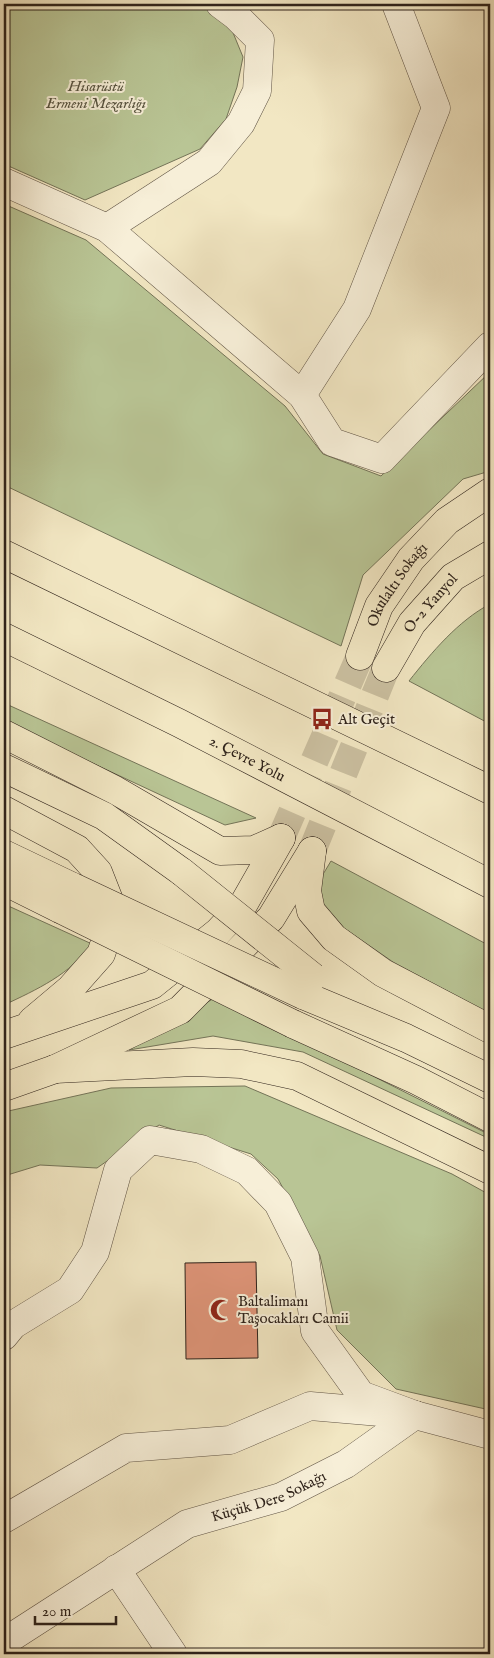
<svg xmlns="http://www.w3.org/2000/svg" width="494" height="1658" viewBox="0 0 494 1658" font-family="'IM FELL English',serif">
<rect width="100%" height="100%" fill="#f2e7c3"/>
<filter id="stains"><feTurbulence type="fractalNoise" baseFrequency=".004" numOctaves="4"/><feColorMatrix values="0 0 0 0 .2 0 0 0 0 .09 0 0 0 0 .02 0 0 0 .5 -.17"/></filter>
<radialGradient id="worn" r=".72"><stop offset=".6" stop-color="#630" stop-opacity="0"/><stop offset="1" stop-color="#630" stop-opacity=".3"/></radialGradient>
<g fill="#b9c595" stroke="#747458">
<path d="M4,4H205L229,23L243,57L237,87L226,119L200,149L85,200L4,164Z"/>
<path d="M4,204L86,240L285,406L323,454L381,476L490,372V471L463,479L363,575L341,646L4,485Z"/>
<path d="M490,604V724L409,681C432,652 458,621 490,604Z"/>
<path d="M4,703L256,818L225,825L4,722Z"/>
<path d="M331,861L490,946V1014L393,962L325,915L319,881Z"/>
<path d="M4,904L92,944C71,974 36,990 4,1005Z"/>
<path d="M216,997L490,1135V1139L303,1052L213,1036L129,1050Z"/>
<path d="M245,1086L452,1174L490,1195V1410L396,1389L337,1330L320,1256L278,1179L251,1154L159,1125L97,1168L40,1165L4,1176V1112L111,1088Z"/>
</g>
<path fill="#de9478" stroke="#2f231b" d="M256,1262L258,1358L186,1359L185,1263Z"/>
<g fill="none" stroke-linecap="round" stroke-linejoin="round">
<g stroke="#cbc0a1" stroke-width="28" stroke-dasharray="28 14" stroke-linecap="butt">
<path d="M281,838L360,656"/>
<path d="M312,851L386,668"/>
</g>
<g stroke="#605445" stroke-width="29">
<g id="minor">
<path d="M4,182L107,228L302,395L332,442L382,459L490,346"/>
<path d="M107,228L209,162L241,123L257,91L260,40L236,16L220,4"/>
<path d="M302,395L357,309L436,108L396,4"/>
<path d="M4,1336L13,1325L70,1290L95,1252L118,1170L150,1140L201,1149L247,1171L278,1203L305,1257L315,1331L361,1395L415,1415"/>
<path d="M4,1519L126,1448L230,1440L310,1406L415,1415L490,1435"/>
<path d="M116,1569L173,1654"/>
<path id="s1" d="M4,1642L187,1524L281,1497L346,1464L415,1415"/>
</g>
</g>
<g stroke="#2f231b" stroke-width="29">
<g id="primary">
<path id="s2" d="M360,656L379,606L411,559L447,521L490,492"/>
<path id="s3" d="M386,668L412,623L453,577L490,555"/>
<path d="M4,734L115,790L220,851L254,850L281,838"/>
<path d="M4,810L77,849L98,872L109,900L111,924L101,954L70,989L32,1021"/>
<path d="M4,1035L152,985L218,932L243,905L281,838"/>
<path d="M4,1087L55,1069L180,1010L271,918L312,851"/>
</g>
</g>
<g stroke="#2f231b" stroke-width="29">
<g id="trunk">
<path d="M4,768L104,816L182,872"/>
<path d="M312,851L307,891L311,911L334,938L383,973L490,1029"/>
<path d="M4,854L73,887"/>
<path d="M4,881L60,909"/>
<path d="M303,995L406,1038L490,1079"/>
<path d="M293,1024L416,1080L490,1118"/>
<path d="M55,1069L193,1062L241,1064L297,1076L490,1170"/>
</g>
</g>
<g stroke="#2f231b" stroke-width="29">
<g id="motorway">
<path d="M4,554L490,790"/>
<path id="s4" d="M4,637L179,723L490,884"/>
</g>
</g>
<use href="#minor" stroke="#f7efd8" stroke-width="28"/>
<use href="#primary" stroke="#f2e7c3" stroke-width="28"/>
<use href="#trunk" stroke="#f2e7c3" stroke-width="28"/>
<use href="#motorway" stroke="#f2e7c3" stroke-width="28"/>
<g stroke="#2f231b" stroke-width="29" stroke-linecap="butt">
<g id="trunk-bridge">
<path d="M182,872L313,977"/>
<path d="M73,887L303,995"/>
<path d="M60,909L293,1024"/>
</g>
</g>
<use href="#trunk-bridge" stroke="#f2e7c3" stroke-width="28"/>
</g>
<defs>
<g id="bus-bare" transform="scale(1.725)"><path d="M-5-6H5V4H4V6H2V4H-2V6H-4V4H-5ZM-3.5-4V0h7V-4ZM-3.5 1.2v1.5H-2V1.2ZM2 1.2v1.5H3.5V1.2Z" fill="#8f2418" stroke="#f7efd8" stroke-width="2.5" paint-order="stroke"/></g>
<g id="mosque-bare" transform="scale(1.725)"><path d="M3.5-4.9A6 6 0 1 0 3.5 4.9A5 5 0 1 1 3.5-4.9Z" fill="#8f2418" stroke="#f7efd8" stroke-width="2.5" paint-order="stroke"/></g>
</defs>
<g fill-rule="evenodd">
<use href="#bus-bare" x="322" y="719"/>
<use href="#mosque-bare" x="221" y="1310"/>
</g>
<g text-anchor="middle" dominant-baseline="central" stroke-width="4" stroke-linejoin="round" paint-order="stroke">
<g font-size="15" font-style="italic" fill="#585440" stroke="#f7efd8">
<text x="96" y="86">Hisarüstü<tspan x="96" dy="17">Ermeni Mezarlığı</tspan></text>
</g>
<g font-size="15" fill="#2f231b" stroke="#f7efd8">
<text stroke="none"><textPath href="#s2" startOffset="81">Okulaltı Sokağı</textPath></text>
<text stroke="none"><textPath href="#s3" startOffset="79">O-2 Yanyol</textPath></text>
<text stroke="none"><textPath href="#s4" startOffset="272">2. Çevre Yolu</textPath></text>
<text stroke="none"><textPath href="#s1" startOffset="304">Küçük Dere Sokağı</textPath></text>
</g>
<g font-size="15" fill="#2f231b" stroke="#f7efd8" text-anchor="start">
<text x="338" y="719">Alt Geçit</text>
<text x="238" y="1301">Baltalimanı<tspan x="238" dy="17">Taşocakları Camii</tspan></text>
</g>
</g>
<rect width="494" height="1658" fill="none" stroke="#f2e7c3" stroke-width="20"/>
<rect x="5" y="5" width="484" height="1648" fill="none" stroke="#2f231b" stroke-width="2.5"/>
<rect x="10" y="10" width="474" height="1638" fill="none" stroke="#2f231b"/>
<path d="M35 1616v8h81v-8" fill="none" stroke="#2f231b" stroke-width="2.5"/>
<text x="42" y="1616" font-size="15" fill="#2f231b" stroke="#f7efd8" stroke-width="4" paint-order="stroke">20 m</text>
<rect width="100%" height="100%" filter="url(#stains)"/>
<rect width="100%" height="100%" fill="url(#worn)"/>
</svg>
